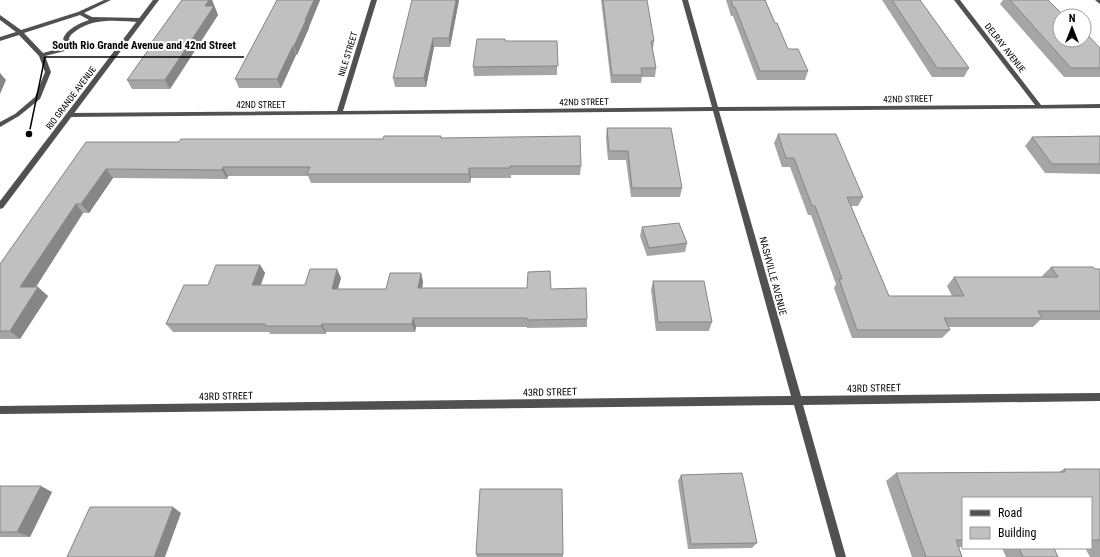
<svg xmlns="http://www.w3.org/2000/svg" width="1100" height="557" viewBox="0 0 1100 557" font-family="'Roboto Condensed',sans-serif">
<rect width="100%" height="100%" fill="#fff"/>
<g fill="none" stroke-linecap="round" stroke-linejoin="round">
<g fill="#515151" fill-rule="evenodd">
<path d="M104,0H111L84,13L92,17L141,18L144,20L141,22C119,21 96,17 77,30C74,33 70,34 69,39L75,45H120L123,47L120,49H73L45,56L51,72L40,99L19,116L0,127V122L15,114L35,97L45,72L39,56L19,35L0,41V37L16,32L0,20V15L21,30L78,12ZM80,15L89,20C80,23 66,29 63,39L69,46L43,53L24,33Z"/>
<path d="M1095,0H1100V4Z"/>
</g>
<path fill="#515151" fill-rule="evenodd" d="M371,0H377L343,111L712,107L682,0H688L718,107L1035,105L954,0H960L1041,105L1100,104V108L719,111L801,396L1100,393V401L803,405L846,557H836L794,405L0,414V406L791,396L713,111L69,117L66,115L69,113L337,111Z"/>
<path fill="#515151" fill-rule="evenodd" d="M153,0H159L3,208L0,209V201Z"/>
</g>
<g fill="#a5a5a5">
<path d="M182,0H212L218,15L170,89H132L127,80L150,48L149,46Z"/>
<path d="M277,0H320L309,27V28L297,55H296L281,88H239L235,79Z"/>
<path d="M459,0L450,47H434L426,87H395L393,78Z"/>
<path d="M601,0H647L654,41L653,49H652L656,68L655,77H642L641,83H611Z"/>
<path d="M726,0H765L775,23L788,49L808,71L805,80H757L733,16H731Z"/>
<path d="M882,0H920L969,68L964,77H932Z"/>
<path d="M1003,0H1048L1064,16L1100,48V77H1064L1000,4Z"/>
<path d="M505,41H557V75L474,76L473,67Z"/>
<path d="M607,128L682,188L680,197H631L626,160H608L606,138Z"/>
<path d="M778,134L863,197L858,206H851L889,296H952L947,286L954,277H1043L1042,276L1051,267L1100,269V320H1040L1033,327H948L950,330L942,338H852L834,288L836,284L811,215H808L790,167H782L774,143Z"/>
<path d="M1100,136V174L1045,173L1025,146L1032,137Z"/>
<path d="M442,138L581,166L580,175H511V178H471L470,183H311L308,176H228L227,179L113,178L89,213H83L36,287L48,296L20,339H0V264L86,142H179L383,139Z"/>
<path d="M642,227L687,243L685,252L647,256L640,236Z"/>
<path d="M260,265L265,273L261,285H305L341,278L338,289H386L421,273L423,282L422,288L551,289L587,319V327L527,328V327H416L415,332H326V334H270L269,332H173L166,324L208,285Z"/>
<path d="M653,281L712,322L709,331H656L651,290Z"/>
<path d="M1064,469H1100V557H1090L1085,548H1091V498H963V547H959L962,557H912L886,481L896,473L1059,472Z"/>
<path d="M681,475L757,543L752,548L688,549L678,481Z"/>
<path d="M0,486L52,492L30,537H0Z"/>
<path d="M1002,548H1054L1058,557H1006Z"/>
<path d="M476,554H563V557H477Z"/>
</g>
<g fill="#868686">
<path d="M209,0H212L218,15L170,89L165,80L205,6Z"/>
<path d="M314,0H320L309,27V28L297,55L294,46Z"/>
<path d="M456,0H459L450,47L449,38Z"/>
<path d="M433,38L434,47L426,87L424,78Z"/>
<path d="M293,46L296,55L281,88L277,79Z"/>
<path d="M0,73L6,80L0,94Z"/>
<path d="M223,167L228,176L227,179L222,170Z"/>
<path d="M469,168L471,178L470,183L469,174Z"/>
<path d="M106,169L113,178L89,213L81,204Z"/>
<path d="M76,204L83,213L30,296L20,287Z"/>
<path d="M260,265L265,273L257,294L252,285Z"/>
<path d="M337,269L341,278L335,297L332,289Z"/>
<path d="M421,273L423,282L421,296L418,288Z"/>
<path d="M38,287L48,296L20,339L10,331Z"/>
<path d="M413,318L416,327L415,332L412,324Z"/>
<path d="M322,324L326,332V334L321,326Z"/>
<path d="M41,486L52,492L30,537L17,532Z"/>
<path d="M173,507L181,513L165,557H154Z"/>
</g>
<g fill="#c0c0c0" stroke="#868686">
<path d="M182,0H209L205,6H214L165,80H127L151,46H149Z"/>
<path d="M277,0H314L305,20H306L294,46H293L277,79H235Z"/>
<path d="M412,0H456L449,38H433L424,78H393Z"/>
<path d="M603,0H647L654,41H651L656,68H641L642,75H612Z"/>
<path d="M731,0H765L775,23H777L788,49H798L808,71H760L735,7H733Z"/>
<path d="M892,0H920L969,68H937Z"/>
<path d="M1010,0H1048L1064,16H1060V40H1084V31L1100,48V68H1071Z"/>
<path d="M477,39H505V41H557L558,66L473,67Z"/>
<path d="M607,128H671L682,188H632L628,151H609Z"/>
<path d="M778,134H836L863,197H847L889,296H964L954,277H1058L1051,267H1093L1095,269H1100V311H1038L1042,318H944L950,330H857L839,279H842L815,206H812L794,158H786Z"/>
<path d="M384,136H441V138L580,136L581,166H510V168H469V174H307L310,167H223L222,170L106,169L81,204H76L20,287H38L10,331H0V264L86,142H179L181,139H383Z"/>
<path d="M1100,136V164H1052L1032,137Z"/>
<path d="M679,223L687,243L649,248L642,227Z"/>
<path d="M216,265H260L252,285H305L310,269H337L332,289H386L390,273H421L418,288H527L528,272L550,271L551,289L586,288L587,319L527,320V318H413L412,324H322L321,326H265V324H166L184,285H208Z"/>
<path d="M653,281H704L712,322H658Z"/>
<path d="M1064,469H1100V540H1091V498H963V540H956L962,557H926L896,473L1065,472Z"/>
<path d="M742,473L757,543L691,544L681,475Z"/>
<path d="M0,486H41L17,532H0Z"/>
<path d="M480,489H562L563,554H476Z"/>
<path d="M90,507H173L154,557H67Z"/>
<path d="M1019,548H1054L1058,557H1023Z"/>
</g>
<g text-anchor="middle" dominant-baseline="central" stroke-width="4" stroke-linejoin="round" paint-order="stroke">
<g font-size="9" fill="#000" stroke="#fff">
<text transform="translate(1005 48) rotate(52)">DELRAY AVENUE</text>
<text transform="translate(348 54) rotate(-73)">NILE STREET</text>
<text transform="translate(71 98) rotate(-53)">RIO GRANDE AVENUE</text>
<text transform="translate(908 99) rotate(-1)">42ND STREET</text>
<text transform="translate(584 102) rotate(-1)">42ND STREET</text>
<text x="261" y="105">42ND STREET</text>
</g>
<g font-size="10" fill="#000" stroke="#fff">
<text transform="translate(773 276) rotate(75)">NASHVILLE AVENUE</text>
<text transform="translate(874 388) rotate(-1)">43RD STREET</text>
<text transform="translate(550 392) rotate(-1)">43RD STREET</text>
<text transform="translate(226 396) rotate(-1)">43RD STREET</text>
</g>
</g>
<path fill="none" stroke="#000" stroke-width="1.5" d="M29 134L45 57H244"/>
<circle fill="#000" stroke="#fff" stroke-width="1.5" cx="29" cy="134" r="4"/>
<g font-size="11" text-anchor="middle" font-weight="bold" fill="#000" stroke="#fff" stroke-width="4" stroke-linejoin="round" paint-order="stroke">
<text x="144" y="49">South Rio Grande Avenue and 42nd Street</text>
</g>
<rect x="962" y="497" width="130" height="52" fill="#ffffff" stroke="#999999"/>
<rect x="970" y="510" width="20" height="6" fill="#515151" stroke="#999999"/>
<text x="998" y="517" font-size="12" fill="#000000">Road</text>
<rect x="970" y="527" width="20" height="12" fill="#c0c0c0" stroke="#999999"/>
<text x="998" y="537" font-size="12" fill="#000000">Building</text>
<g transform="translate(1072 28)"><circle r="19" fill="#ffffff" stroke="#999999"/>
<path d="M0-3L7 15L0 10L-7 15Z" fill="#000000"/>
<text y="-6" font-size="11" font-weight="bold" text-anchor="middle" fill="#000000">N</text>
</g>
</svg>
